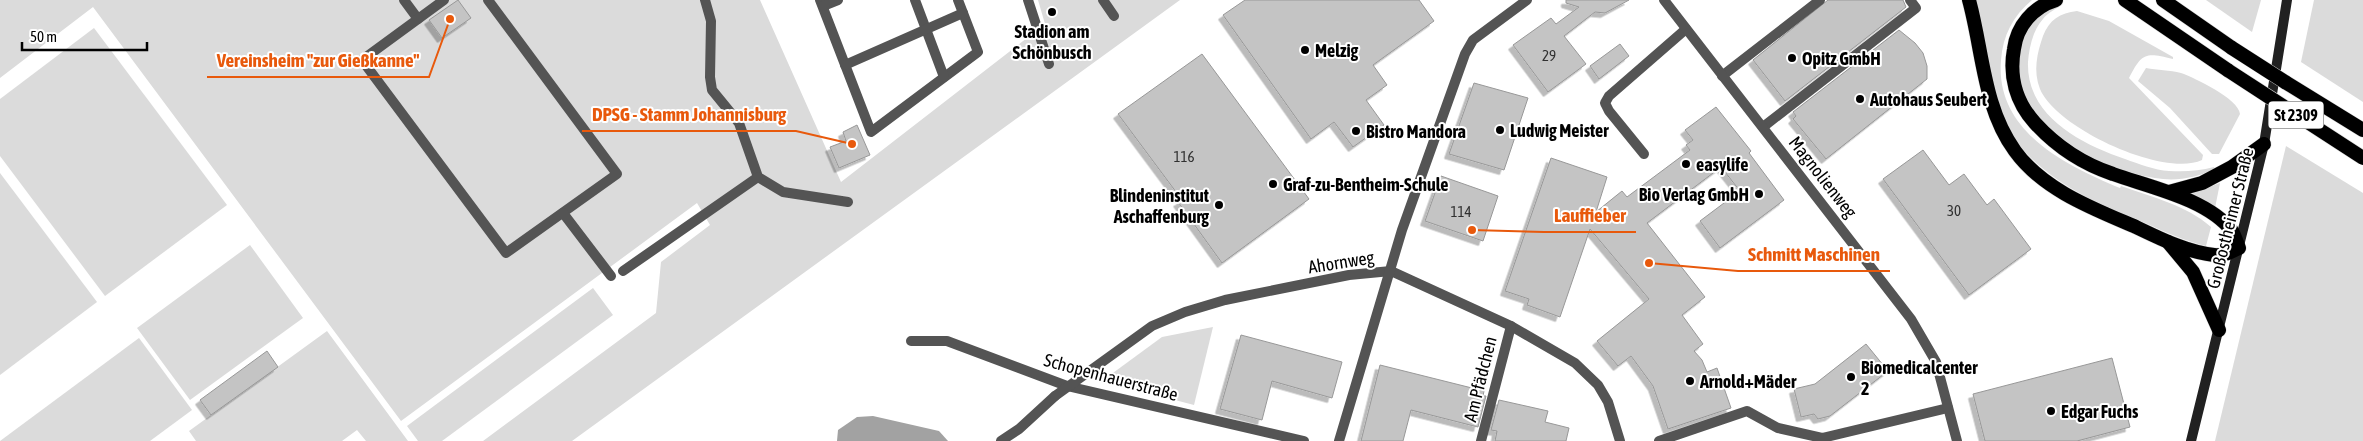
<svg xmlns="http://www.w3.org/2000/svg" width="2363" height="441" viewBox="0 0 2363 441" font-family="'Asap Condensed',sans-serif">
<defs>
<filter id="shadow"><feDropShadow dx="-4.5" dy="4.5" stdDeviation="0" flood-color="#0004"/></filter>
</defs>
<rect width="100%" height="100%" fill="#fff"/>
<g fill="#dbdbdb">
<path d="M0,0H760L841,182L1045,24L1038,0H1180L572,441H483L656,313L661,262L710,225L697,203L401,421L93,7L0,78Z"/>
<path d="M1974,0H2032C2013,16 2003,35 2001,60C1995,131 2065,165 2120,188L2121,186C2152,197 2186,205 2211,227L2206,246C2185,241 2165,232 2145,223C2086,199 2026,173 1998,111C1994,102 1993,89 1991,78C1985,52 1979,26 1974,0Z"/>
<path d="M2206,0H2261L2252,32Z"/>
<path d="M2314,0H2363V102L2301,62Z"/>
<path d="M2063,4C2057,9 2048,12 2043,19C2033,30 2029,48 2028,62C2026,116 2081,144 2125,159C2139,164 2154,170 2169,171C2185,172 2199,171 2214,167L2215,170C2198,176 2181,181 2163,179C2105,173 2009,129 2019,59C2020,50 2021,42 2025,33C2033,18 2046,8 2063,4Z"/>
<path d="M2077,11L2109,21L2173,57V59C2145,52 2142,53 2129,78L2203,155L2202,160C2164,178 2056,128 2040,89C2033,71 2037,53 2043,36C2049,20 2060,13 2077,11Z"/>
<path d="M94,28L227,205L105,296L0,156V99Z"/>
<path d="M2146,68C2157,70 2170,70 2181,73C2195,78 2239,99 2240,114L2219,154H2212L2170,108L2138,81Z"/>
<path d="M2286,146L2363,193V441H2215Z"/>
<path d="M0,173L97,302L0,375Z"/>
<path d="M2220,183L2215,208L2192,196L2194,192Z"/>
<path d="M250,245L303,318L190,400L137,328Z"/>
<path d="M593,288L613,315L442,441H418L407,426Z"/>
<path d="M1213,327L1194,405L1102,381L1162,337Z"/>
<path d="M327,331L408,441H366L357,430L342,441H196L189,431Z"/>
<path d="M139,338L192,410L150,441H0Z"/>
</g>
<path fill="#a2a2a2" d="M873,416L939,431L948,441H837L838,430L857,417Z"/>
<g fill="#c4c4c4" stroke="#989898" filter="url(#shadow)">
<path d="M458,0L471,18L442,38L429,20Z"/>
<path d="M1245,0H1419L1434,21L1373,65L1387,85L1366,100L1384,125L1353,147L1334,122L1311,139L1223,15Z"/>
<path d="M1566,0H1629L1605,13L1595,12L1564,36L1586,64L1548,92L1513,45L1551,18L1556,24L1579,7L1566,3Z"/>
<path d="M1828,0H1903L1906,7L1785,101L1753,60Z"/>
<path d="M1899,30L1915,43L1923,53L1927,66V79L1826,159L1793,119L1796,116L1793,112Z"/>
<path d="M1620,44L1629,56L1599,79L1590,66Z"/>
<path d="M1202,54L1309,199L1222,263L1178,202L1182,200L1118,114Z"/>
<path d="M1474,83L1528,98L1504,170L1449,154Z"/>
<path d="M1716,107L1751,151L1749,153L1784,200L1720,248L1700,221L1740,191L1721,167L1647,223L1705,297L1682,315L1703,344L1694,351L1702,360L1707,372L1717,368L1731,408L1668,429L1653,386L1631,356L1618,366L1597,341L1649,299L1590,229L1560,317L1527,305L1529,299L1505,291L1551,158L1607,177L1596,212L1622,191L1627,197L1690,150L1686,145L1693,140L1685,130Z"/>
<path d="M857,125L870,155L839,168L830,147L846,141L843,132Z"/>
<path d="M1923,150L1949,185L1964,174L1987,205L1994,199L2031,249L1969,295L1883,179Z"/>
<path d="M1441,176L1498,196L1483,241L1425,221Z"/>
<path d="M1241,335L1342,362L1332,398L1272,381L1262,420L1220,409Z"/>
<path d="M1866,344L1888,371L1830,416L1818,419L1814,414L1801,417L1794,389L1815,384Z"/>
<path d="M267,351L278,367L211,415L200,400Z"/>
<path d="M2112,358L2130,427L2077,441H1985L1973,394Z"/>
<path d="M1380,365L1484,391L1483,396H1486L1478,427L1411,410L1403,441H1361Z"/>
<path d="M1499,400L1548,411L1545,422L1569,428L1566,441H1495L1497,431L1491,430Z"/>
</g>
<g fill="none" stroke-linecap="round" stroke-linejoin="round">
<g stroke="#dbdbdb" stroke-width="15">
<g id="trunk">
<path d="M1969,0C1983,51 1983,107 2015,151C2043,190 2094,209 2136,227C2161,239 2187,252 2214,255C2224,256 2231,252 2239,248C2237,243 2235,236 2232,231C2208,199 2149,187 2113,174C2083,164 2056,146 2035,123C2016,102 2009,76 2014,49C2017,26 2033,7 2056,0"/>
<path d="M2125,0L2229,71"/>
<path d="M2163,0L2232,48"/>
<path d="M2285,82L2363,130"/>
<path d="M2169,192L2202,183L2232,167L2264,144"/>
<path d="M2168,242L2193,272L2219,330"/>
</g>
</g>
<g stroke="#545454" stroke-width="10">
<path d="M404,0L418,19"/>
<path d="M444,0L362,60L506,253L617,174L488,0"/>
<path d="M705,0L711,21L710,77L712,90L739,123L758,177L783,192L848,202"/>
<path d="M820,0L871,132L978,52L958,0"/>
<path d="M915,0L944,77"/>
<path d="M1028,0L1049,64"/>
<path d="M1103,0L1114,16"/>
<path d="M823,6L838,0"/>
<path d="M845,65L963,13"/>
<path d="M1722,76L1820,0"/>
<path d="M1763,127L1916,8L1910,0"/>
<path d="M1644,154L1609,111L1605,103L1609,96L1686,29"/>
<path d="M563,213L611,276"/>
<path d="M623,271L758,177"/>
<path d="M1001,441L1019,429L1055,396"/>
<path d="M1659,441L1747,411L1778,428L1822,438L1948,408"/>
</g>
<g stroke="#545454" stroke-width="10">
<path d="M1664,0L1911,319L1936,362L1957,441"/>
<path d="M911,341H947L1067,386L1304,441"/>
<path d="M1055,396L1152,326L1185,312L1225,300L1349,275L1391,271L1511,326L1575,363L1598,385L1608,402L1620,441"/>
<path d="M1339,441L1402,230L1465,54L1473,40L1527,0"/>
<path d="M1481,441L1511,326"/>
</g>
<path stroke="#212121" stroke-width="10" d="M2191,441L2264,144L2287,0"/>
<use href="#trunk" stroke="#000" stroke-width="14"/>
<g stroke="#dbdbdb" stroke-width="15" stroke-linecap="butt">
<g id="trunk-bridge">
<path d="M2232,48L2285,82"/>
<path d="M2229,71L2363,158"/>
</g>
</g>
<use href="#trunk-bridge" stroke="#000" stroke-width="14"/>
</g>
<g fill="#000" stroke="#fff" stroke-width="2">
<circle cx="1052" cy="12" r="5"/>
<circle cx="1305" cy="50" r="5"/>
<circle cx="1792" cy="58" r="5"/>
<circle cx="1860" cy="99" r="5"/>
<circle cx="1500" cy="130" r="5"/>
<circle cx="1356" cy="131" r="5"/>
<circle cx="1686" cy="164" r="5"/>
<circle cx="1273" cy="184" r="5"/>
<circle cx="1759" cy="194" r="5"/>
<circle cx="1219" cy="205" r="5"/>
<circle cx="1851" cy="377" r="5"/>
<circle cx="1690" cy="381" r="5"/>
<circle cx="2051" cy="411" r="5"/>
</g>
<g text-anchor="middle" dominant-baseline="central" stroke-width="4" stroke-linejoin="round" paint-order="stroke">
<g font-size="15" fill="#313131">
<text x="1549" y="55">29</text>
<text x="1184" y="156">116</text>
<text x="1954" y="210">30</text>
<text x="1461" y="211">114</text>
</g>
<rect fill="#fff" stroke="#4c4c4c" stroke-width="1" x="2268.5" y="101.5" width="55" height="27" rx="4"/>
<g font-size="16" font-weight="bold" fill="#000">
<text x="2296" y="115">St 2309</text>
</g>
<g font-size="18" font-weight="bold" fill="#000" stroke="#fff" text-anchor="start">
<text x="1052" y="31" text-anchor="middle">Stadion am<tspan x="1052" dy="21">Schönbusch</tspan></text>
<text x="1315" y="50">Melzig</text>
<text x="1802" y="58">Opitz GmbH</text>
<text x="1870" y="99">Autohaus Seubert</text>
<text x="1510" y="130">Ludwig Meister</text>
<text x="1366" y="131">Bistro Mandora</text>
<text x="1696" y="164">easylife</text>
<text x="1283" y="184">Graf-zu-Bentheim-Schule</text>
<text x="1749" y="194" text-anchor="end">Bio Verlag GmbH</text>
<text x="1209" y="195" text-anchor="end">Blindeninstitut<tspan x="1209" dy="21">Aschaffenburg</tspan></text>
<text x="1861" y="367">Biomedicalcenter<tspan x="1861" dy="21">2</tspan></text>
<text x="1700" y="381">Arnold+Mäder</text>
<text x="2061" y="411">Edgar Fuchs</text>
</g>
<g font-size="18" fill="#000" stroke="#fff">
<text transform="translate(1823 177) rotate(52)">Magnolienweg</text>
<text transform="translate(2230 218) rotate(-76)">Großostheimer Straße</text>
<text transform="translate(1341 262) rotate(-9)">Ahornweg</text>
<text transform="translate(1111 377) rotate(15)">Schopenhauerstraße</text>
<text transform="translate(1480 379) rotate(-76)">Am Pfädchen</text>
</g>
</g>
<path fill="none" stroke="#e8590c" stroke-width="2" d="M450 19L429 77H207M852 144L796 131H582M1472 230L1544 232H1636M1649 263L1738 271H1890"/>
<g fill="#e8590c" stroke="#fff" stroke-width="2">
<circle cx="450" cy="19" r="5"/>
<circle cx="852" cy="144" r="5"/>
<circle cx="1472" cy="230" r="5"/>
<circle cx="1649" cy="263" r="5"/>
</g>
<g font-size="19" text-anchor="middle" font-weight="bold" fill="#e8590c" stroke="#fff" stroke-width="4" stroke-linejoin="round" paint-order="stroke">
<text x="318" y="67">Vereinsheim "zur Gießkanne"</text>
<text x="689" y="121">DPSG - Stamm Johannisburg</text>
<text x="1590" y="222">Lauffieber</text>
<text x="1814" y="261">Schmitt Maschinen</text>
</g>
<path d="M22 42v8h125v-8" fill="none" stroke="#000000" stroke-width="2.5"/>
<text x="30" y="42" font-size="15" fill="#000000" stroke="#ffffff" stroke-width="4" paint-order="stroke">50 m</text>
</svg>
